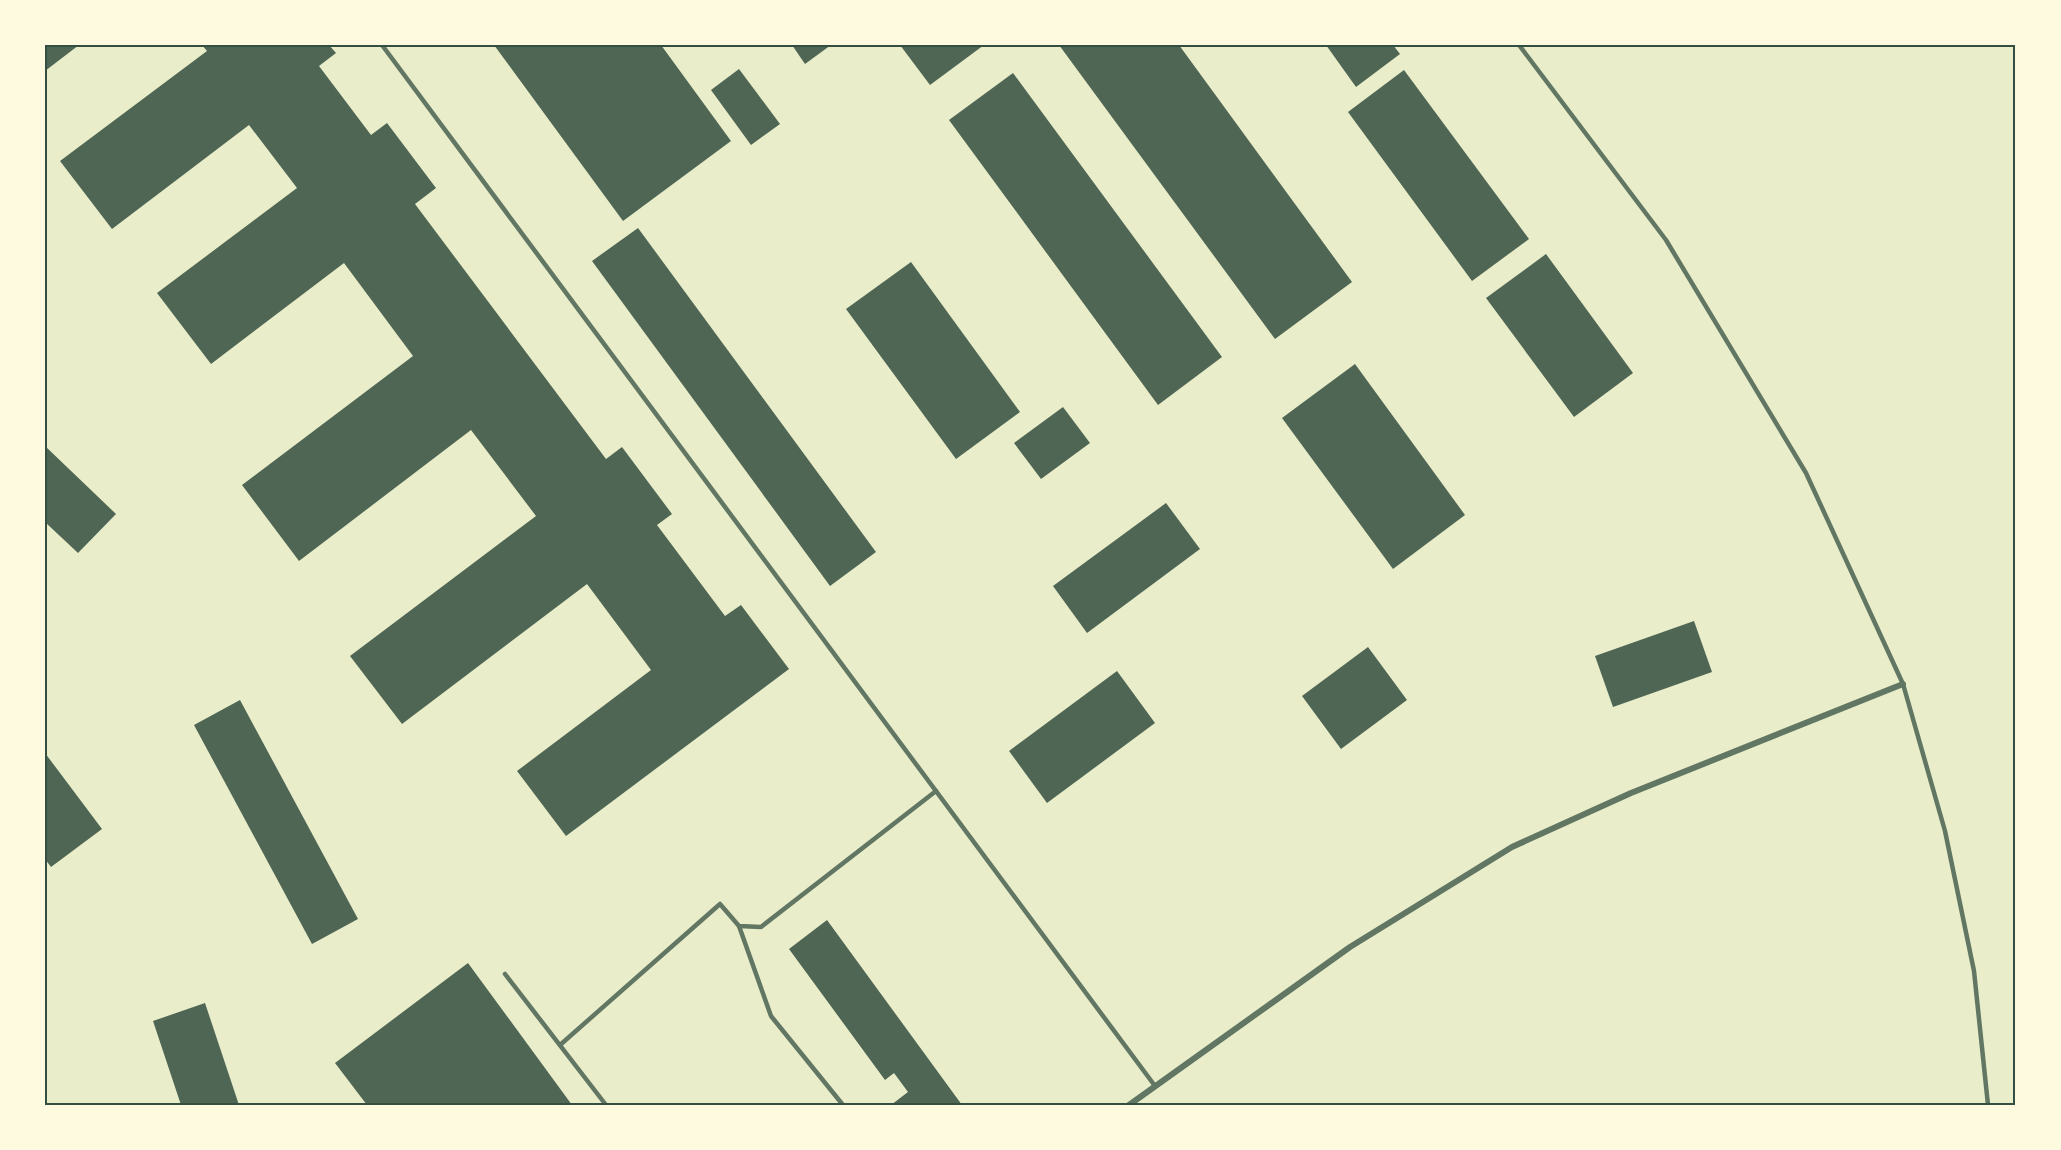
<svg xmlns="http://www.w3.org/2000/svg" width="2061" height="1150" viewBox="0 0 2061 1150" font-family="Barlow,sans-serif">
<rect width="100%" height="100%" fill="#e9edc9"/>
<g fill="#4f6655">
<path d="M45,45H79L45,71Z"/>
<path d="M202,45H329L336,53L319,66L371,135L387,123L436,188L415,204L606,459L622,447L672,514L657,525L725,616L741,605L789,669L566,836L517,771L651,670L587,584L402,724L350,656L536,516L471,430L299,561L242,485L413,356L344,263L211,364L157,293L297,188L249,125L112,229L60,161L207,51Z"/>
<path d="M494,45H661L731,141L623,221Z"/>
<path d="M792,45H831L805,64Z"/>
<path d="M900,45H984L930,85Z"/>
<path d="M1059,45H1179L1352,282L1275,339Z"/>
<path d="M1326,45H1393L1400,54L1356,87Z"/>
<path d="M739,69L780,124L751,145L711,90Z"/>
<path d="M1404,70L1529,239L1472,281L1348,112Z"/>
<path d="M1013,73L1222,357L1158,405L949,120Z"/>
<path d="M638,228L876,552L830,586L592,261Z"/>
<path d="M1546,254L1633,373L1574,417L1486,298Z"/>
<path d="M911,262L1020,412L956,459L846,309Z"/>
<path d="M1355,364L1465,515L1393,569L1282,418Z"/>
<path d="M1063,407L1090,443L1041,479L1014,443Z"/>
<path d="M45,446L116,514L78,553L45,522Z"/>
<path d="M1166,503L1200,549L1087,633L1053,586Z"/>
<path d="M1694,621L1712,672L1613,707L1595,656Z"/>
<path d="M1368,647L1407,700L1341,749L1302,696Z"/>
<path d="M1117,671L1155,723L1047,803L1009,751Z"/>
<path d="M240,700L358,919L312,944L194,725Z"/>
<path d="M45,753L102,829L51,867L45,859Z"/>
<path d="M827,920L962,1105H891L908,1092L894,1073L885,1080L789,949Z"/>
<path d="M468,963L572,1105H367L335,1063Z"/>
<path d="M205,1003L239,1105H181L153,1021Z"/>
</g>
<g fill="none" stroke-linecap="round" stroke-linejoin="round">
<g stroke="#617663" stroke-width="4.5">
<path d="M382,45L1155,1086"/>
<path d="M1519,45L1666,240L1806,473L1903,684L1945,831L1974,971L1988,1105"/>
<path d="M739,926L771,1016L843,1105"/>
<path d="M505,974L606,1105"/>
<path d="M560,1045L720,904L739,926L761,927L936,791"/>
</g>
<path stroke="#617663" stroke-width="6" d="M1129,1105L1350,947L1512,847L1631,793L1903,684"/>
</g>
<rect width="2061" height="1150" fill="none" stroke="#fefae0" stroke-width="93"/>
<rect x="46" y="46" width="1968" height="1058" fill="none" stroke="#344e41" stroke-width="2"/>
</svg>
